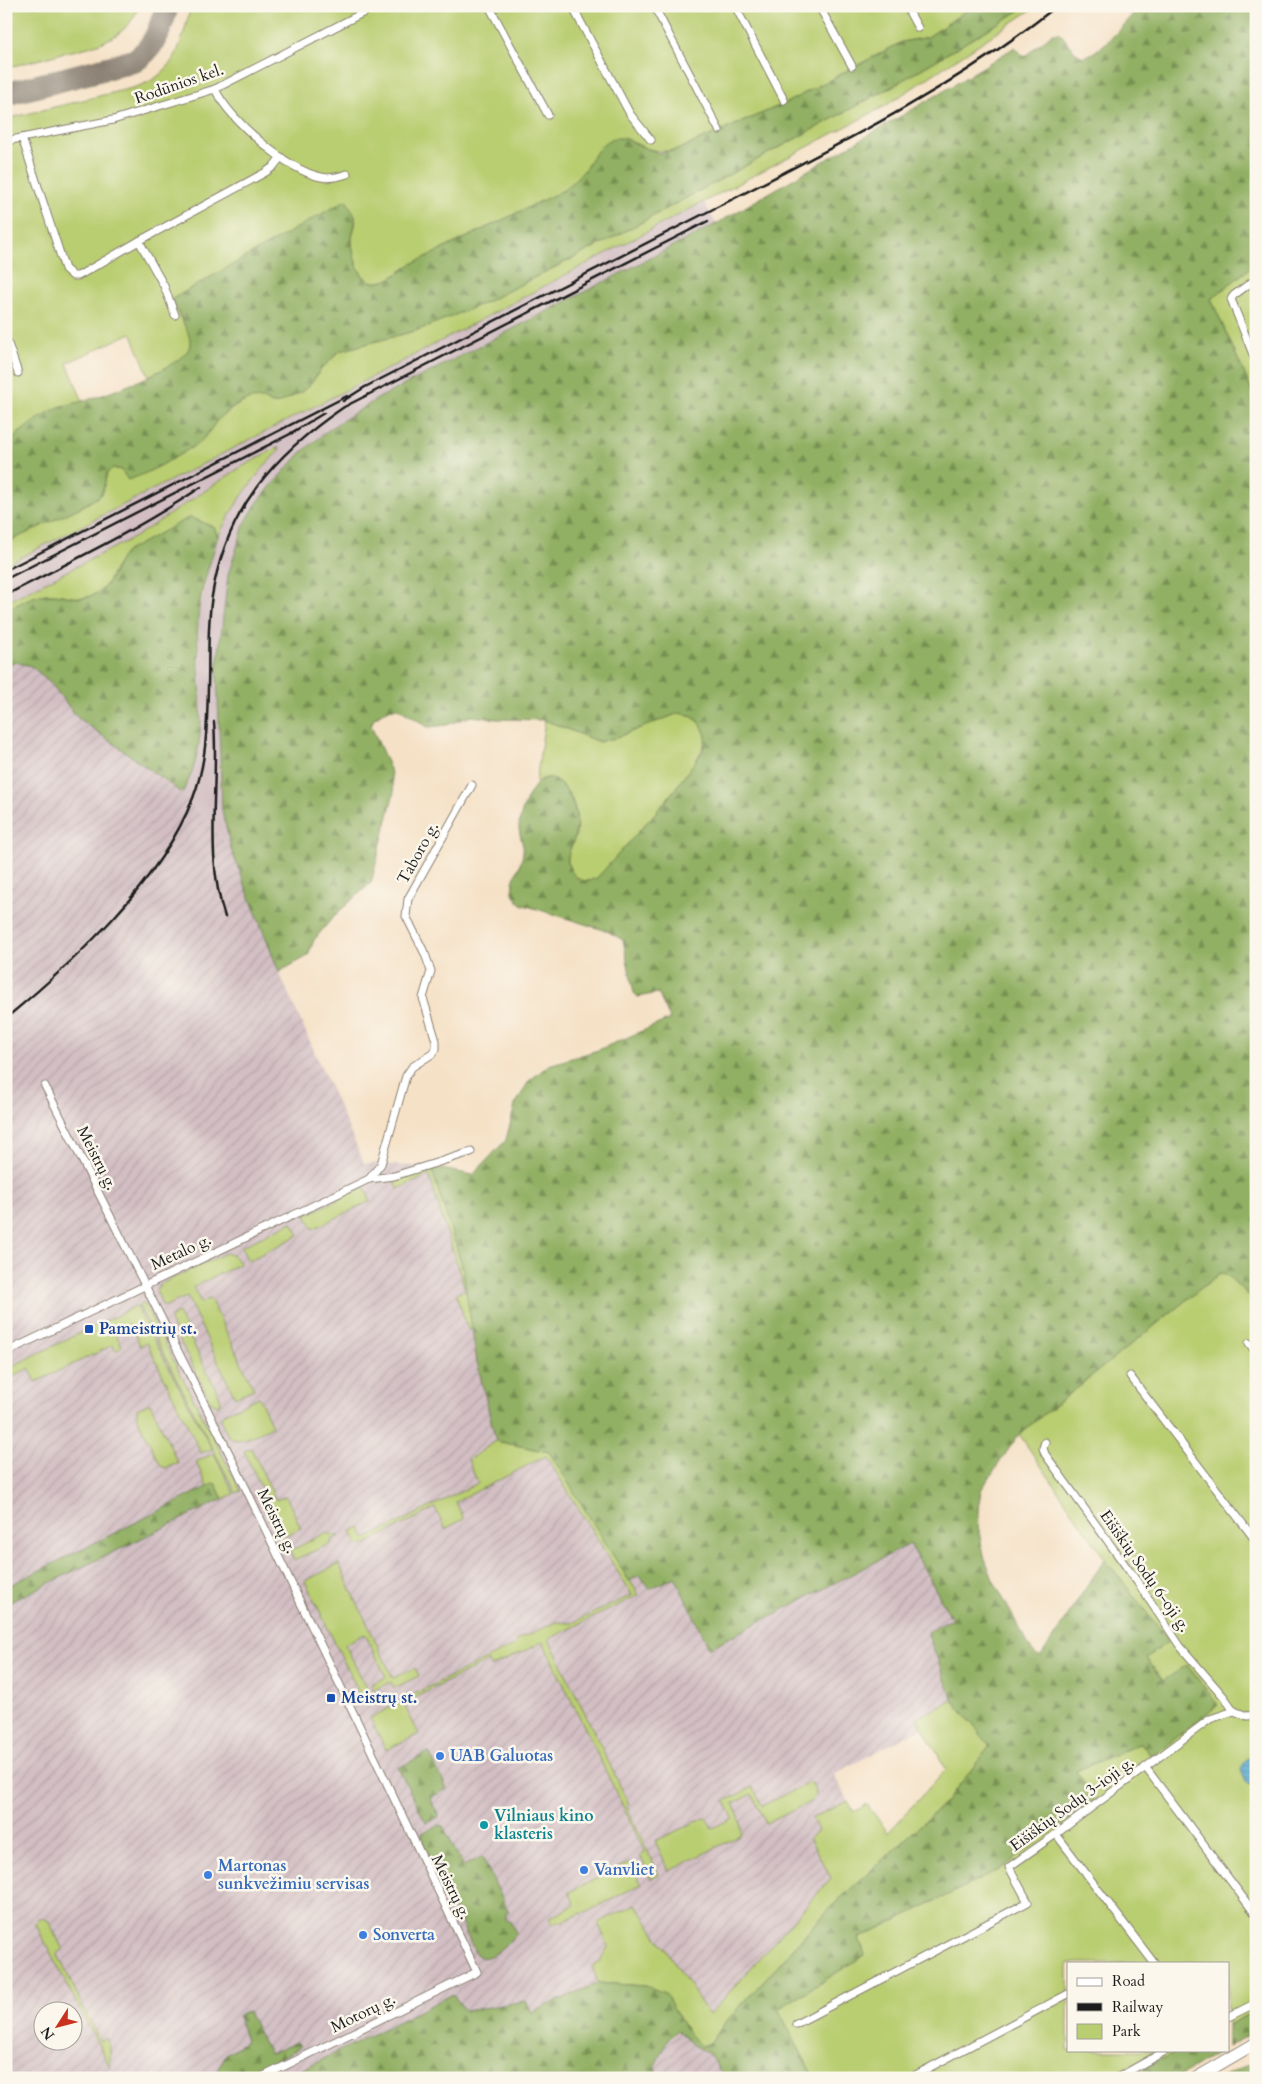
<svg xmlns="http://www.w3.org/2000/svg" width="1262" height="2084" viewBox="0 0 1262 2084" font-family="Cardo,serif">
<defs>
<pattern id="industrial-furrows" width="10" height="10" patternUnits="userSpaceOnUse" patternTransform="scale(1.25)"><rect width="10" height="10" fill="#d2bec3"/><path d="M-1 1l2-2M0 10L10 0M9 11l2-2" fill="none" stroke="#b4a3a7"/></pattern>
<pattern id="forest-firs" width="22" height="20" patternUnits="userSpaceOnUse" patternTransform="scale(1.25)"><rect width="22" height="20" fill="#92b063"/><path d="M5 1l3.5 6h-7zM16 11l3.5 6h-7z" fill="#768e51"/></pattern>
<pattern id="water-rules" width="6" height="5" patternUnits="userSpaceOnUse" patternTransform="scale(1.25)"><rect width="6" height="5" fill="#56a8d1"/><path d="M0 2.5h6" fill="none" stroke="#4688a9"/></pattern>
</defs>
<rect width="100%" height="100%" fill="#fbf7ec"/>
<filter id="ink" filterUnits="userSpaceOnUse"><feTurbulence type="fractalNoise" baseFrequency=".02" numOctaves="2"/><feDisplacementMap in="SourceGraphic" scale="10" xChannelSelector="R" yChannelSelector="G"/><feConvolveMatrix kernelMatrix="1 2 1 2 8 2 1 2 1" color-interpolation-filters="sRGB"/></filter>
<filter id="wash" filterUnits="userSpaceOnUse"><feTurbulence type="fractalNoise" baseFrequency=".0096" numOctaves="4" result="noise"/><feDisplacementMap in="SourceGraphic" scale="20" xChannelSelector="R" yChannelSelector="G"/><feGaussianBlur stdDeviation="1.12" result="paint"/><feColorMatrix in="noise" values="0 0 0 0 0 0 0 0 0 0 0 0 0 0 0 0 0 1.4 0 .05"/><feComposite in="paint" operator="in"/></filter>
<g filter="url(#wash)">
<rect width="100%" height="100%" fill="#f5e1c6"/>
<g fill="url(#industrial-furrows)" fill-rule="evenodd">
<path d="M15,662L31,666L49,681L77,717L182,793L231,849L279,972L364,1163L431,1167L462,1265L477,1362L549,1452L629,1580L640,1574L649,1589L675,1577L709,1648L910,1544L952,1619L927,1632L953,1700L917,1718L922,1728L834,1774L848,1801L812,1818L819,1831L809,1838L832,1878L709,2015L608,1946L600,1962L592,1966L598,1983L532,2012L526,2001L465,2011L452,1994L285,2078H6V665ZM443,1826L463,1866L482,1857L509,1912L506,1913V1920L510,1921L476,1954ZM42,2012H72V2042H42Z"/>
<path d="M678,2030L694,2046L708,2053L725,2078H658L655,2067L662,2055L665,2043Z"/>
</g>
<path fill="#d2bec3" d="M704,202L716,224L379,398L332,427L302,452L257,503L244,525L228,575L217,669L222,810L231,849L182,793L188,784L202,714L198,618L211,558L229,513L245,489L279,450L238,469L135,537L6,602V565L399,363Z"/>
<g fill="#b9cd71" stroke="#6a7446">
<path d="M6,6H139C127,41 90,47 59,54C42,59 24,63 6,68Z"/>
<path d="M191,6H973L928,37L902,42L786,103L677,150C653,153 646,149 625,138L593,156L585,170L564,190L410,265C401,271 391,280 380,282C359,286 352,255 352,239C352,232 357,224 355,217C353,211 349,205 346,200L177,313C181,320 188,329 190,338C194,359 164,368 149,376L131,333L67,363L83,402C60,405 21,428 6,446V119L136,87C177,74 181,43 191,6Z"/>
<path d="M1027,6H1037L885,106L399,363L6,565V543L85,505L102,494L107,473L113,468L121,470L177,455L197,444L217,420L239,404L256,397L265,398L310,385L321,369L340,351L418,330L484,303L605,242L891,87Z"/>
<path d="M1256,263V400L1211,299Z"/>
<path d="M276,448H279V450C254,477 234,504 218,537L214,527C176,532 142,532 117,565C108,577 109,590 90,596C75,601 64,593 49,594C34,594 20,604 6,610V602L135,537L238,469Z"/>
<path d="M679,713C691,715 704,721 706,736C708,760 617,856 597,878C594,879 590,881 586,881C575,881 566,867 568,856C569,849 574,842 576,834C579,817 574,796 561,784C553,777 546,778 536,782L545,720L599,742L612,739Z"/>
<path d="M431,1167L462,1265L472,1329L468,1330L456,1294L465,1290L429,1175L398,1189L395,1182Z"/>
<path d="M364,1187L371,1201L313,1229L306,1215Z"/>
<path d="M292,1222L299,1235L248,1261L241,1247Z"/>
<path d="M226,1253L233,1255L240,1264L193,1287L201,1303L210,1298L254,1389L235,1397L187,1297L163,1307L156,1290L161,1284Z"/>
<path d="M1220,1273L1226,1274L1256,1302V2011L1228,2025V1963H1068V2050H1179L1126,2078H814L778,2009L865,1955L859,1938L999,1870L1095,1800L1076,1771L1141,1743L1152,1757L1163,1681L1146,1658L1168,1641L1105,1559L1019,1434Z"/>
<path d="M141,1303L145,1305L241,1491L236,1493L138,1305Z"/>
<path d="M136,1306L212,1449L201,1453L147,1343L139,1346V1343L130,1324L115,1332L122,1346L116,1351L113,1345L36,1382L29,1368L6,1380V1369Z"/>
<path d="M178,1313L221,1399L219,1405H216L210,1401L170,1321L171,1317Z"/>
<path d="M259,1397L272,1426C259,1432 235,1450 226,1432C224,1427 221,1423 221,1417L225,1413Z"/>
<path d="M150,1403L178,1463L166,1468L161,1466L137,1418V1409Z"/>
<path d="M496,1441L549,1452L639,1595L549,1639L629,1804L626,1806L659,1875L651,1879L640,1855L645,1852L543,1642L491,1667L488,1661L406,1702L404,1699L513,1646L519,1639L556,1622L572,1623L632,1595L546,1456L456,1502L464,1519L445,1529L435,1508L366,1544L357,1545L351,1531L360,1527L366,1539L478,1483L468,1460Z"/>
<path d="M251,1448L276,1500L286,1496L301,1528L284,1536L244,1451Z"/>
<path d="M214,1453L234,1494L223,1499L215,1483L207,1487L196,1462Z"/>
<path d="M325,1533L340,1536L331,1540L332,1543L294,1560L290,1551Z"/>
<path d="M339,1564L393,1678L415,1668L419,1676L394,1688L391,1682L374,1690L371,1684L386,1677L365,1634L345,1644L369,1693L361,1697L305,1581Z"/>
<path d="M953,1700L990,1746L945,1803L831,1907L724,2024L711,2043L701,2047L688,2033L675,2011L646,1986L598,1983L592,1966L600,1962L608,1946L598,1923L636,1904L709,2015L831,1878L809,1838L818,1831L812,1818L848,1801L854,1812L867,1804L888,1833L946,1769L917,1718Z"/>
<path d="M402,1701L419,1734L386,1750L370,1718Z"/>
<path d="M811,1782L815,1790V1797L810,1802L766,1824L752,1794L733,1803C737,1813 743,1823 741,1835L669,1871L655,1841L706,1817L712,1828L733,1818L725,1801L753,1787L762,1806Z"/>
<path d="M630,1862L641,1884L593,1909L552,1925L549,1918L575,1905L569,1892Z"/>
<path d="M43,1918L49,1921L63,1950L57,1953L100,2041L106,2038L110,2047V2067L36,1925L38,1920Z"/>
</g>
<g fill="url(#forest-firs)" stroke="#576640">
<path d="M973,6H1027L891,87L605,242L484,303L418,330L340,351L321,369L310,385L300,393L279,403L271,404C255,389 228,408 216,422C210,430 205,439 196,445C176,457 150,473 128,480L121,470L113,468L107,473L102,494L85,505L6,543V446C18,432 38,418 55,409C64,404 74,404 84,401C105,395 187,366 190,345C192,334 176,311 172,299L346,200C349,205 353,211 355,217C357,224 352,232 352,239C352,255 359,286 380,282C391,280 401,271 410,265L564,190L585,170L593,156L604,143L614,138H625L642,147L659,153L677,150L786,103L902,42L928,37Z"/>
<path d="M1140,6H1256V263L1211,299L1256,400V1302L1226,1274L1220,1273L1019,1434L981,1490L978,1510L979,1532L984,1556L993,1580L1032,1651L1037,1656H1041L1105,1559L1169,1641L1146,1658L1163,1681L1187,1665L1218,1705L1152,1757L1141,1743L1076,1771L1095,1799L999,1870L859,1938L865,1955L778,2009L814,2078H725L708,2053L694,2046L677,2030C664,2039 663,2054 655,2067L658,2078H285L453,1994L465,2011L526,2001L532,2012L598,1983L646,1986L665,1993L688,2033L701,2046L711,2043L724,2024L831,1907L945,1803L990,1746L953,1700L927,1632L952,1619L910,1544L709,1648L675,1577L649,1589L640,1575L629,1581L549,1452L496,1441L477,1362L462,1265L431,1167L473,1175L506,1140L515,1105L529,1081L549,1065L598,1050L670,1019L658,993L638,997L634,993L623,940L607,931L521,904C501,887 522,871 523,852C524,845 520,837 519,829C518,817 531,781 546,778C552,777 558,781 562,786C574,797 579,819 575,835C574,842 569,849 568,857C566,867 575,881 587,881C590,881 594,879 597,878L666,801L703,751L706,736L701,724L693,716L679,713L612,739L599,742L545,720L497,719L471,716L447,725L428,727L398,708L389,709L374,718L371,726L390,769L394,792L371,883L334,916L314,940L308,956L279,972L231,849L222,810L217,669L228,575L244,525L257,503L277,479L302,452L332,427L379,398L716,224L944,91L1015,47L1024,57L1053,33H1060L1077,54L1084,57C1106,49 1124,23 1140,6Z"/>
<path d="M190,517L214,527L218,537C210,563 200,591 198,619C195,676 214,741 182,793L77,717L49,681L31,666L15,662L6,665V610C19,604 34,594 49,594C70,594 82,605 101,590C114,580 115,562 127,551Z"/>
<path d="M215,1483L223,1499L6,1604V1587Z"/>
<path d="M429,1752L447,1789L430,1798L439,1817L426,1823L398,1768Z"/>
<path d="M439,1825L443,1826L463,1866L482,1857L509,1912L506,1913V1920L510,1921L516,1933C507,1945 497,1956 482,1958L476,1954L421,1839L422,1833Z"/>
<path d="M1256,2011V2031L1228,2047V2025Z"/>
<path d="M244,2012H248L269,2053L274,2052L297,2042L300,2046L298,2049L241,2078H215L216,2072L226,2054L246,2041L238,2016Z"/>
<path d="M1179,2050H1223L1176,2078H1126Z"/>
<path d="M1256,2059V2078H1221Z"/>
</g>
<path fill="url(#water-rules)" stroke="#396276" d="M1256,1753V1785H1250L1246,1782L1241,1770L1246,1760Z"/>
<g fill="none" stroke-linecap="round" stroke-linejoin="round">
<path stroke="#887e71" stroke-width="24" d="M6,94L134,61C155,48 160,29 167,6"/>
</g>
</g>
<g filter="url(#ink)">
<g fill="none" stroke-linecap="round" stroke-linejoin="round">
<g stroke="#887e71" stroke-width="9">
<g id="street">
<path d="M489,6L548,115"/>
<path d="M572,6L630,114L651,140"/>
<path d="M654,6L719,130"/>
<path d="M735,6L784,100"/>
<path d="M819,6L852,66"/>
<path d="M906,6L918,28"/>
<path d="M215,89C230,120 287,170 321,177C330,179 338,177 347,174"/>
<path d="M22,138L65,269L73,276H78L139,241L164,286L175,315"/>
<path d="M6,141L113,120L215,89L376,6"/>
<path d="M139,241L266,172L273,167L281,157"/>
<path d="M1256,279L1234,295L1231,299L1256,362"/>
<path d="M6,338L18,373"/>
<path d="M45,1086L229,1453L477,1972L260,2078"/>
<path d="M369,1179L381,1164L406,1076L412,1067L432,1054L436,1049V1041L423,998L431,971L425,954L406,916L408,899L472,785"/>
<path d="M1249,1343L1256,1352"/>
<path d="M6,1352L369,1179L394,1176L471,1152"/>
<path d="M1130,1376L1256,1541"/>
<path d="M1045,1442L1043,1448L1045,1454L1138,1583L1180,1646L1224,1697L1234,1711"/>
<path d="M1146,1768L1256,1915"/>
<path d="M1056,1834L1154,1963"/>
<path d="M1228,2017L1256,2003"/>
<path d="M796,2024L1028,1902L1009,1867L1056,1834L1210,1719L1234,1711L1247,1716L1256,1715"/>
<path d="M910,2078L1068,1994"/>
<path d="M1117,2078L1167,2050"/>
</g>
</g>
<g stroke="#887e71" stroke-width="13">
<path id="primary" d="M1196,2078L1256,2043"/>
</g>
<use href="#street" stroke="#fff" stroke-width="7"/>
<use href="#primary" stroke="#fff" stroke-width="11"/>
<g stroke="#1c1c1c" stroke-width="2.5">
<path d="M343,401L365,387C483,326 601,266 719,206C836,146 954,88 1057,6"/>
<path d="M291,433L324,413"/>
<path d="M6,570L347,396"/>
<path d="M6,579L298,430"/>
<path d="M6,595C72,561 139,529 201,487"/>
<path d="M214,722C219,786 204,855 225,917"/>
<path d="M6,1018C75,961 160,883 193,798C207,762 207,725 208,687C209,657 207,626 212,596C226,510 273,455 344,407L708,221"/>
</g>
</g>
</g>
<g fill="#1a4fb4" stroke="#fbf7ec" stroke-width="2">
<rect x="84" y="1324" width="10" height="10" rx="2.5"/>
<rect x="326" y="1693" width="10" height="10" rx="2.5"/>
</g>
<g fill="#3f7fe0" stroke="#fbf7ec" stroke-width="2">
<circle cx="440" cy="1756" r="5"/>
<circle cx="584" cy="1870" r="5"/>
<circle cx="208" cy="1875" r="5"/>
<circle cx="363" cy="1935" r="5"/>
</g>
<circle fill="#0f9aa8" stroke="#fbf7ec" stroke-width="2" cx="484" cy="1825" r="5"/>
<g text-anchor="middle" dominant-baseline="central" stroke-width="5" stroke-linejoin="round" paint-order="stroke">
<g font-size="16" fill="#1c1c1c" stroke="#fbf7ec">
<text transform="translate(179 84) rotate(-19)">Rodūnios kel.</text>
<text transform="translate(418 853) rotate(-61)">Taboro g.</text>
<text transform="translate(97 1158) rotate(63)">Meistrų g.</text>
<text transform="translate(181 1252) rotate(-25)">Metalo g.</text>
<text transform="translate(277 1521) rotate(64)">Meistrų g.</text>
<text transform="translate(1145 1571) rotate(55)">Eišiškių Sodų 6-oji g.</text>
<text transform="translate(1072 1804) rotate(-36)">Eišiškių Sodų 3-ioji g.</text>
<text transform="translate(451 1887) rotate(64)">Meistrų g.</text>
<text transform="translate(363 2013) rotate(-26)">Motorų g.</text>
</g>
<g font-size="16" font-weight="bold" fill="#164399" stroke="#fbf7ec" text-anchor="start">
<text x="99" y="1329">Pameistrių st.</text>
<text x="341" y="1698">Meistrų st.</text>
</g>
<g font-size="16" font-weight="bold" fill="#366cbe" stroke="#fbf7ec" text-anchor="start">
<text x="450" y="1756">UAB Galuotas</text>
<text x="218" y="1866">Martonas<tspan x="218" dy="18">sunkvežimiu servisas</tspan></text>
<text x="594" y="1870">Vanvliet</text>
<text x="373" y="1935">Sonverta</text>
</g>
<g font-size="16" font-weight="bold" fill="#0d838f" stroke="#fbf7ec" text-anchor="start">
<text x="494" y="1816">Vilniaus kino<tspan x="494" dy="18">klasteris</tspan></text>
</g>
</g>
<rect width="1262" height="2084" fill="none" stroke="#fbf7ec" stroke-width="25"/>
<rect x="1067" y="1962" width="162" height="90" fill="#fbf7ec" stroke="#a29f99"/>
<rect x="1077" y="1978" width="25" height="8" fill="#ffffff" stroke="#a29f99"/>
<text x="1112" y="1986" font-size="15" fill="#1c1c1c">Road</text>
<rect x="1077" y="2003" width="25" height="8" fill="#1c1c1c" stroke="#a29f99"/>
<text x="1112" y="2012" font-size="15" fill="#1c1c1c">Railway</text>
<rect x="1077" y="2024" width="25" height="15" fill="#b9cd71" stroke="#a29f99"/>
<text x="1112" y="2036" font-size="15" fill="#1c1c1c">Park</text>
<g transform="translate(58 2026) rotate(234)"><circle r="24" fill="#fbf7ec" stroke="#a29f99"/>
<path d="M0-4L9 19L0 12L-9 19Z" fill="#c8321e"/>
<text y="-8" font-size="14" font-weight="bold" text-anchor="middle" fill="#1c1c1c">N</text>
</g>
</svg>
